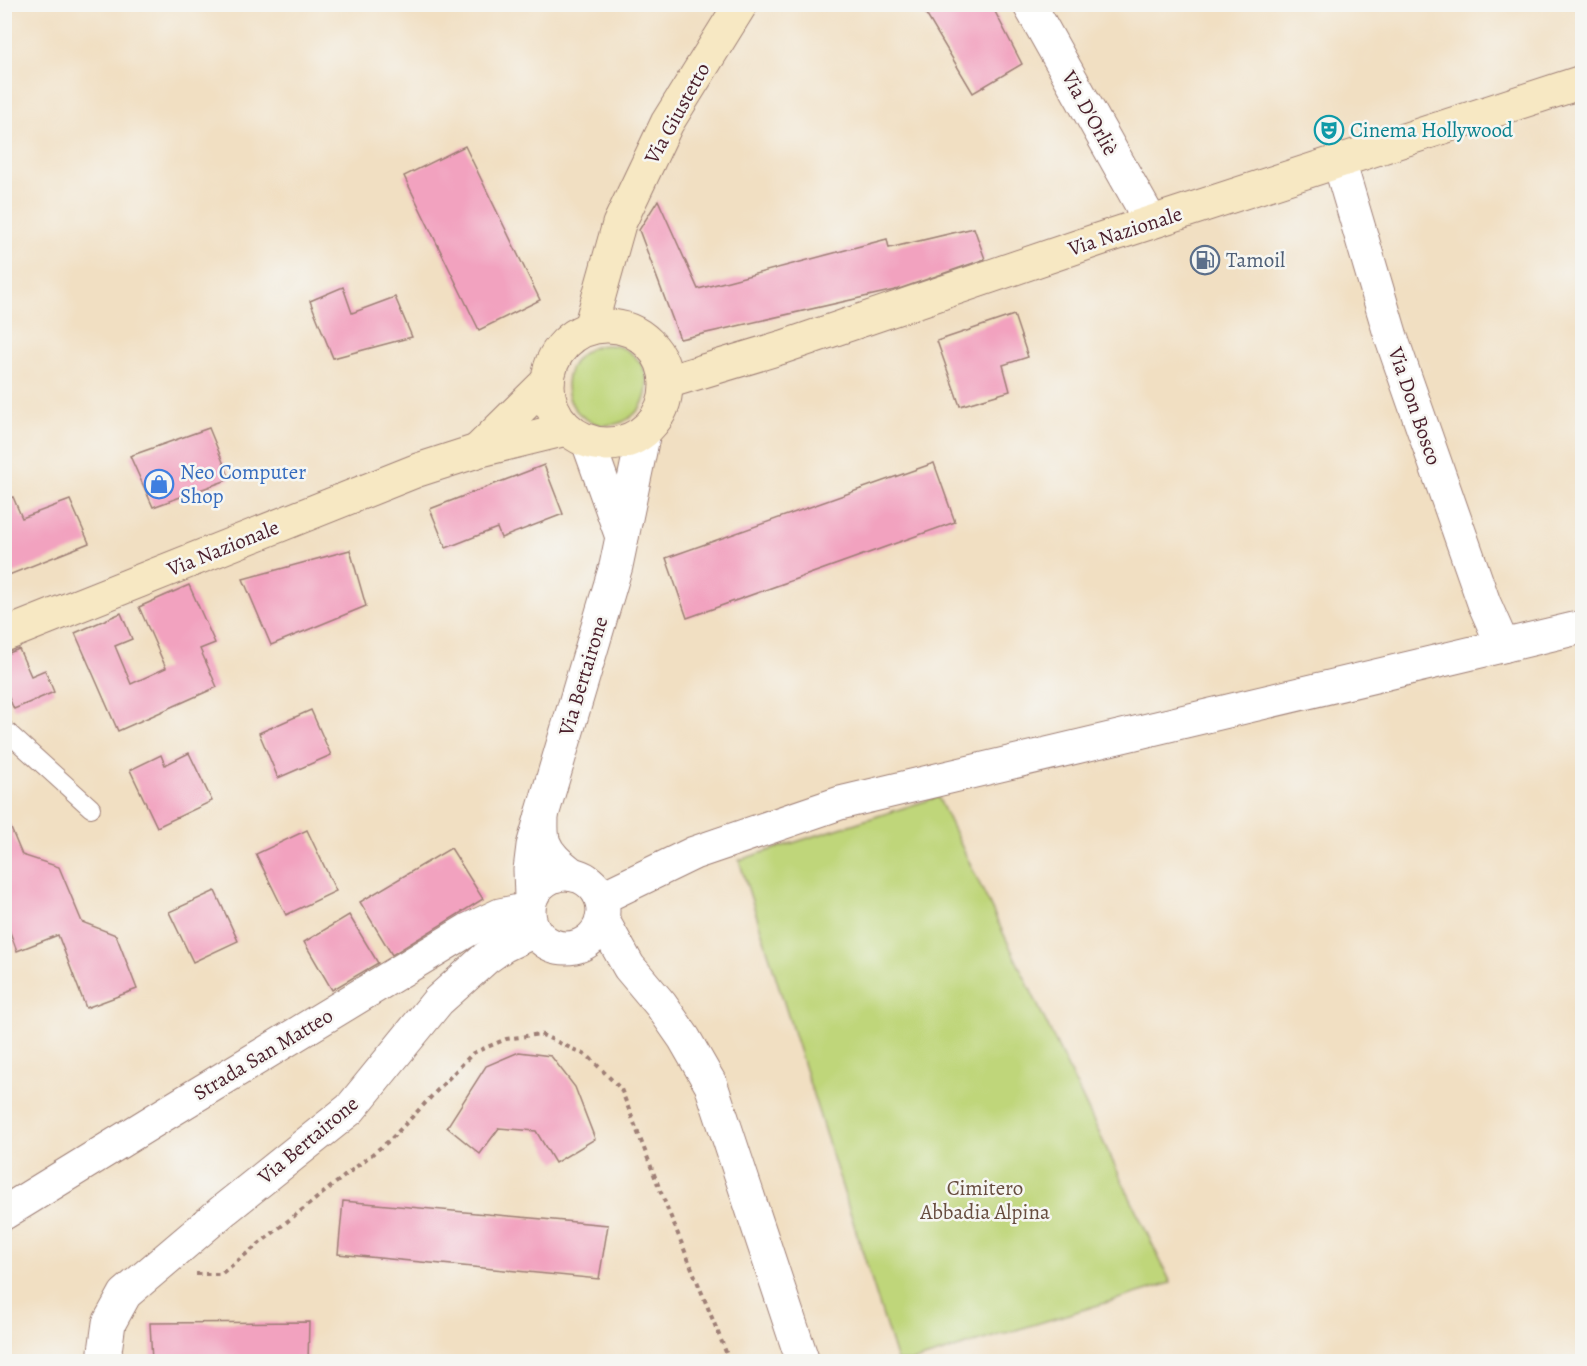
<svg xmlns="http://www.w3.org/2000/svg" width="1587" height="1366" viewBox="0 0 1587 1366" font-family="Alegreya,serif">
<rect width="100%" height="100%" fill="#f6f6f2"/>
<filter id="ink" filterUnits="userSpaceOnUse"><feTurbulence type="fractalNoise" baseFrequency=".0167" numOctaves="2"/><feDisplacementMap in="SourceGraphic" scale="12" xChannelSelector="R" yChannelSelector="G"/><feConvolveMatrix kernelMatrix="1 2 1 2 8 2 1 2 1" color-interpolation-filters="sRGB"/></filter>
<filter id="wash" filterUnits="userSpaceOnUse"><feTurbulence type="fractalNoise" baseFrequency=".008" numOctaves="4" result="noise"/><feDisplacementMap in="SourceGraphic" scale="24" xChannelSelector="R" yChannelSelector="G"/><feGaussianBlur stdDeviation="1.35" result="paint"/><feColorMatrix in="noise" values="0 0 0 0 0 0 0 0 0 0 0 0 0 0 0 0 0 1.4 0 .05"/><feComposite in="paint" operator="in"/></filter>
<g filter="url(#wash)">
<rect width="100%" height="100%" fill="#f1dfc2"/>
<g fill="#bfd67a" stroke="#847a52" stroke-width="1.5">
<circle cx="607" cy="385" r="40"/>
<path d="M938,797L1171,1283L914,1361H897L739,860Z"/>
</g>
<g id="blocks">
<g fill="#f2a2bf">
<path d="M920,4H991L1022,64L973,93Z"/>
<path d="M465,146L540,300L479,330L404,176Z"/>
<path d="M658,200L698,289L887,239L889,248L974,228L985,259L899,289L680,339L639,230Z"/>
<path d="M343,287L352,313L395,297L412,337L333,358L310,301Z"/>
<path d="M1014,315L1028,357L1003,365L1010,391L960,406L937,341Z"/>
<path d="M209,428L230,479L153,507L130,456Z"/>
<path d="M934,463L955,522L687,618L666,558Z"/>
<path d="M544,465L563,514L501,538L497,528L446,548L430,509Z"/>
<path d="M13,497L22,518L70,500L89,543L4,577V500Z"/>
<path d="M350,550L366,606L271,645L243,579Z"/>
<path d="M189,585L215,643L200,649L217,687L118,731L75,633L121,613L132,639L115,646L131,684L166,668L139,607Z"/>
<path d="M19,649L31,676L45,670L54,692L14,709L4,687V655Z"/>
<path d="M311,710L331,755L278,778L259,733Z"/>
<path d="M189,753L212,801L157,827L130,770L161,755L165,765Z"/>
<path d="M5,814L22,855L59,867L82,922L116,935L137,989L86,1008L58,935L17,951L5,919Z"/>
<path d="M307,830L336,891L286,915L256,854Z"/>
<path d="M451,848L483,899L392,955L360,902Z"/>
<path d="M215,891L238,941L193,962L169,912Z"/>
<path d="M349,915L378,963L332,990L304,942Z"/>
<path d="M519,1052L551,1056L575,1087L595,1139L555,1163L536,1131L499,1128L480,1154L447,1127L486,1066Z"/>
<path d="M343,1201L608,1225L599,1279L338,1254Z"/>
<path d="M309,1322L308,1362H152L150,1323Z"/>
</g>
</g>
</g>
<g filter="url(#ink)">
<use href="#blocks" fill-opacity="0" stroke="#9e7f76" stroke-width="1.5"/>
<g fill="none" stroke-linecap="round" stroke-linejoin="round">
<g stroke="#9e7f76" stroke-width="20">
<path id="lane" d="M4,729L91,808"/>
</g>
<g stroke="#9e7f76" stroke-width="35">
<g id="street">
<path d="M1029,4L1151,222"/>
<path d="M1339,161L1391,337L1484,603L1503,646"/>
<path d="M588,442L622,537"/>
<path d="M542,815L616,566L644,432"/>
<circle cx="566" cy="911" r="37"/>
<path d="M531,897L530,870L533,846L542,815C542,823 541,835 544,843C549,857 562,866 573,875"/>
<path d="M601,898L694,853L840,803L1582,627"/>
<path d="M602,919L629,967L661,1005L684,1038L711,1085L803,1362"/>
<path d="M4,1213L160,1117L468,930L500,915L528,909"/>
<path d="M107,1362L105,1351L109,1323L125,1294L225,1209L350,1109L438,1001L486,958L503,946L534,931"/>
</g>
</g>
<g stroke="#9e7f76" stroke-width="35">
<g id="secondary">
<circle cx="607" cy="385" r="59"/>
<path d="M590,328L619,224L667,123L741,4"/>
<path d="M667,382L783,347L1097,240L1582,82"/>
<path d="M478,450L548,381"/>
<path d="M4,635L418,470L477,451L566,429"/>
</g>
</g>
<path stroke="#9e7f76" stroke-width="4" stroke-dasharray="4.5 4.5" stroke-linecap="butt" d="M196,1274H221L390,1140L473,1053L506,1039L540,1034L588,1056L621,1089L662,1195L730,1362"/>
<use href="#lane" stroke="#fff" stroke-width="18"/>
<use href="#street" stroke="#fff" stroke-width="33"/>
<use href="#secondary" stroke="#f7e8c3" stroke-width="33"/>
</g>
</g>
<defs>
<g id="theatre-ring" transform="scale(1.5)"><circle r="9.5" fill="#f6f6f2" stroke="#0f9aa8" stroke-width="1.5"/><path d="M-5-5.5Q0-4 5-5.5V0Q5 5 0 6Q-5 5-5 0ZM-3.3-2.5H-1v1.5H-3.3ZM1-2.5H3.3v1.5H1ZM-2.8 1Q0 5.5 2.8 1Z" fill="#0f9aa8"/></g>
<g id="fuel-ring" transform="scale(1.5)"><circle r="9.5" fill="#f6f6f2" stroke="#5c6f8a" stroke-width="1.5"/><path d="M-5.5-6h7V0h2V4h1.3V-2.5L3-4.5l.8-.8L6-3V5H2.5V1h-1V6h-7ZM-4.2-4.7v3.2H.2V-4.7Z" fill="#5c6f8a"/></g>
<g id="shop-ring" transform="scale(1.5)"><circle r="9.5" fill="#f6f6f2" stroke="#3f7fe0" stroke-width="1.5"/><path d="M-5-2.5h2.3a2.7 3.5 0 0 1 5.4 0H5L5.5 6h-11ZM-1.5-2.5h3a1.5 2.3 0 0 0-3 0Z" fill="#3f7fe0"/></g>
</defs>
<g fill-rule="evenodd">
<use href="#theatre-ring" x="1329" y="130"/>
<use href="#fuel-ring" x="1205" y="260"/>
<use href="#shop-ring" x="159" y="484"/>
</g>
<g text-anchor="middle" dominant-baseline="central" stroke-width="5" stroke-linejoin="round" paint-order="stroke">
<g font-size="21" fill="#4a1f2b" stroke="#f6f6f2">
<text transform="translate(677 113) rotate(-61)">Via Giustetto</text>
<text transform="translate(1090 113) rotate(61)">Via D'Orliè</text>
<text transform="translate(1125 231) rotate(-18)">Via Nazionale</text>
<text transform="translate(1415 406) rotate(71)">Via Don Bosco</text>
<text transform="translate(223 548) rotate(-22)">Via Nazionale</text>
<text transform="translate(583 676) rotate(-73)">Via Bertairone</text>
<text transform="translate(263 1054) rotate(-31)">Strada San Matteo</text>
<text transform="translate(308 1140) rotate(-40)">Via Bertairone</text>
</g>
<g font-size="21" fill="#0d838f" stroke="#f6f6f2" text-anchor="start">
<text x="1350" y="130">Cinema Hollywood</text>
</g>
<g font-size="21" fill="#4e5e75" stroke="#f6f6f2" text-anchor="start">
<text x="1226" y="260">Tamoil</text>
</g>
<g font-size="21" fill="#366cbe" stroke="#f6f6f2" text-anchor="start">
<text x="180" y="472">Neo Computer<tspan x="180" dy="24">Shop</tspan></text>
</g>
<g font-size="21" fill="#674d3f" stroke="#f6f6f2">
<text x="985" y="1188">Cimitero<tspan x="985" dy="24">Abbadia Alpina</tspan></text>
</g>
</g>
<rect width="1587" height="1366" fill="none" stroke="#f6f6f2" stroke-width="24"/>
</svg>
